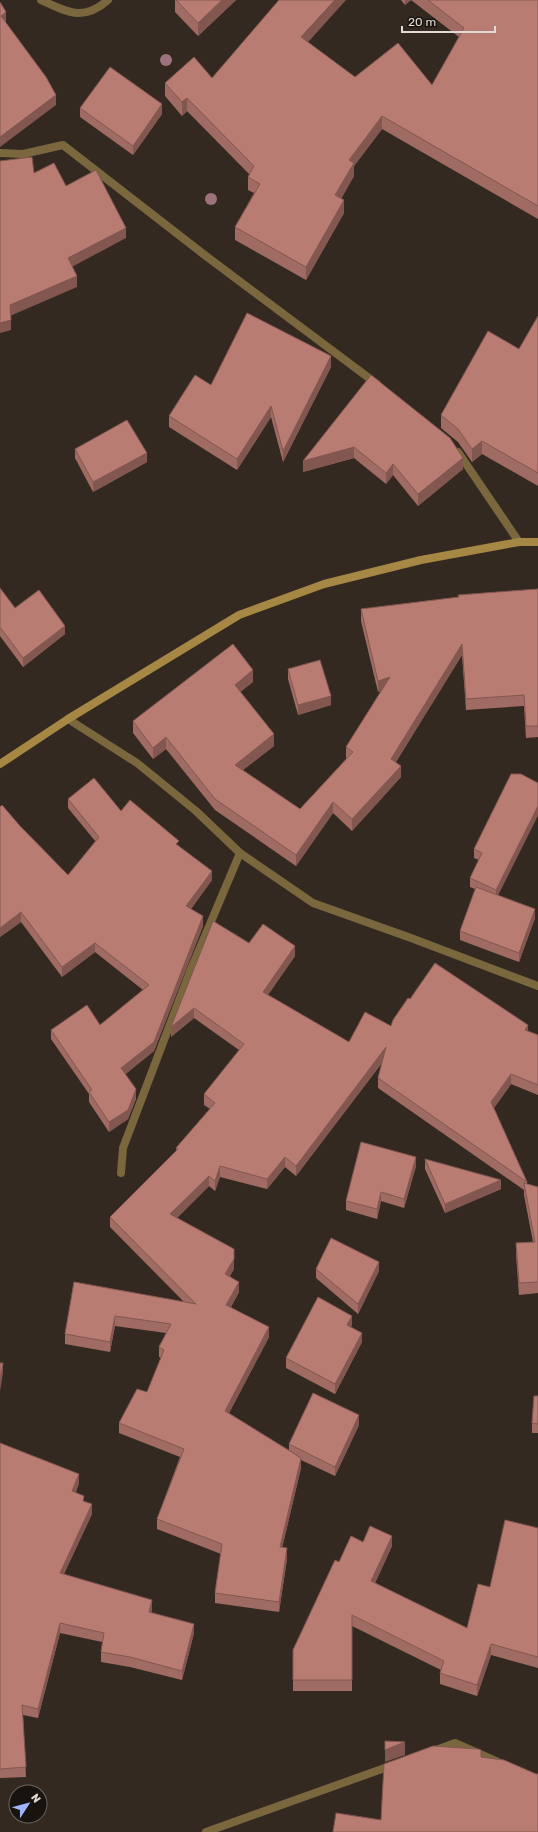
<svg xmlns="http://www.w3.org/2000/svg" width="538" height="1832" viewBox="0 0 538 1832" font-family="Rubik,sans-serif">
<rect width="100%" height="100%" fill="#342921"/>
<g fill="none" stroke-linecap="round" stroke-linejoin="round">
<g stroke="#7a673e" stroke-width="8">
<path d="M41,0C67,12 83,22 108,0"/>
<path d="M0,153L23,154L63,145L202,253L377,384"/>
<path d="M458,452L519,542"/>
<path d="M68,719L137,763L196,811L240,853L313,903L411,938L538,986"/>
<path d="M121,1173L123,1148L191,969L240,853"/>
<path d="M436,1750L455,1743L498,1762"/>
<path d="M206,1832L393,1765"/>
</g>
<path stroke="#a68844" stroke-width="8" d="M0,764L68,719L239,615L324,584L421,560L519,542H538"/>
</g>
<g fill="#9e727b">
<circle cx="166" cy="60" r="6"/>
<circle cx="211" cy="199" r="6"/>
</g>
<g fill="#9f6b63">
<path d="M175,0H236L198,36L175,12Z"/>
<path d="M401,0H538V219L382,129L354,166V176L341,199L344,213L306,280L235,240V227L254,193L248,190V177L250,175L187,111L182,116L165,96V83L212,78L308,42L355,77L432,85L459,37L411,0L405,5Z"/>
<path d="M80,108L162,114L133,155L80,117Z"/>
<path d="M538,316V486L482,454L472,462L458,442L441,428V415L519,349Z"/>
<path d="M331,367L283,462L271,417L237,470L169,427V416L211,385Z"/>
<path d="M371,375L463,469L418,506L393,475L386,484L354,458L303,472Z"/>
<path d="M75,449L147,462L93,492L75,458Z"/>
<path d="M0,588L15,608L65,634L23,667L0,636Z"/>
<path d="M538,589V737L526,738L524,706L466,710L462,655L396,762L401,777L352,831L333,813L296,866L215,810L166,749L153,759L133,733V721L253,682L240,692L274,746L243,770L300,809L346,759V747L381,691L378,692L361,621V609Z"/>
<path d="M288,669L331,705L298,715L288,679Z"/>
<path d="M68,799L121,811L179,846L212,880L191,909L203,926L154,1051L125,1074L136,1099L128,1119L109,1132L89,1102V1094L51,1039V1030L100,1025L143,990L95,952L62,977L21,922L0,937V807L20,826L68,875L96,842L68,808Z"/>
<path d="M538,815L498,895L535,918L519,962L460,940V931L475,889L470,887V878L479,860L474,858V849Z"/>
<path d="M249,943L295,956L268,995L349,1042L391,1026L410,999L528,1031L538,1035V1095L511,1084L494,1108L527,1182V1184L538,1187V1293L519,1295L516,1255V1243L533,1242L524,1195V1190L378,1088V1078L382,1063L296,1176L285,1167L267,1189L220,1177L215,1191L209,1186L177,1218L234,1269L230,1276L239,1292L231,1307L269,1337L229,1413L289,1450V1444L359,1425L335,1476L301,1460V1468L282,1548L287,1559L279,1612L215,1603V1593L221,1554L157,1529V1519L180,1457L119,1433V1423L147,1392L161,1358L159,1357V1347L166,1333L115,1326L110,1352L65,1344V1334L74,1282L184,1302L110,1227V1217L176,1151V1148L210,1109L204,1105V1094L239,1050L194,1018L171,1037V1027Z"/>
<path d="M425,1159L501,1189L445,1213L425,1169Z"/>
<path d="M416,1166L404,1208L381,1201L377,1219L346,1210V1201Z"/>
<path d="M316,1269L379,1271L358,1314L316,1278Z"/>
<path d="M352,1325L351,1327L362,1342L335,1394L286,1368V1358Z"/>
<path d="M538,1396V1433H532V1423Z"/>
<path d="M0,1443L79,1483L76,1492L84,1502L92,1514L64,1574L152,1609L151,1613L194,1633L182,1680L130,1667L101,1662V1652L102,1642L60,1633L38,1718L23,1715L26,1777L0,1778Z"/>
<path d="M538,1528V1668L491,1655L477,1696L440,1684V1673L441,1670L352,1626V1691H293V1650L339,1562L363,1542L392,1546L375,1583L467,1628L490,1587Z"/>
</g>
<g fill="#825750">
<path d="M222,0H236L198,36V23Z"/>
<path d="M335,0H346L301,50V37Z"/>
<path d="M405,0H411L405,5Z"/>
<path d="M6,12V22L1,26V16Z"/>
<path d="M56,95V105L0,147V137Z"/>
<path d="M187,98V111L182,116V102Z"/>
<path d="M162,104V114L133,155V146Z"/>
<path d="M382,116V129L354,166V176L335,209V195L349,160Z"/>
<path d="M344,200V213L306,280V267Z"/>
<path d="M126,228V238L68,269V258Z"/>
<path d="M77,276V287L10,316V305Z"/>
<path d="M11,320V330L0,333V323Z"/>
<path d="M331,356V367L283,462V451Z"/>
<path d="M271,406V417L237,470V459Z"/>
<path d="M482,441V454L472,462V449Z"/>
<path d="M354,447V458L303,472V461Z"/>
<path d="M147,453V462L93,492V482Z"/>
<path d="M463,458V469L418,506V494Z"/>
<path d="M393,464V475L386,484V473Z"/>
<path d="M65,626V634L23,667V658Z"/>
<path d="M462,644V655L391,770V759Z"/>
<path d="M253,670V682L235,696V685Z"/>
<path d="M390,677V689L378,692V681Z"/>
<path d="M331,696V705L298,715V705Z"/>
<path d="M274,734V746L235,776V765Z"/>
<path d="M166,737V749L153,759V748Z"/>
<path d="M401,766V777L352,831V819Z"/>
<path d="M333,802V813L296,866V855Z"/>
<path d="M538,806V815L496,899V890Z"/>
<path d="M212,871V880L186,915V906Z"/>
<path d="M535,909V918L519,962V953Z"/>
<path d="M21,912V922L0,937V928Z"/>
<path d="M203,916V926L154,1051L121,1078V1068Z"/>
<path d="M95,943V952L62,977V967Z"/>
<path d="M295,946V956L263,1002V992Z"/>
<path d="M194,1008V1018L171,1037V1027Z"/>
<path d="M528,1025V1035L525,1030Z"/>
<path d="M386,1047V1057L296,1176V1166Z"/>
<path d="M511,1074V1084L491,1112V1102Z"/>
<path d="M136,1089V1099L128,1119L109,1132V1122Z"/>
<path d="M285,1157V1167L267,1189V1179Z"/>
<path d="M416,1157V1166L404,1208V1199Z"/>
<path d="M220,1166V1177L215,1191V1181Z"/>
<path d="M209,1176V1186L170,1224V1214Z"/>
<path d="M501,1180V1189L445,1213V1204Z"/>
<path d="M381,1192V1201L377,1219V1209Z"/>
<path d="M234,1259V1269L225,1284V1274Z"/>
<path d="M379,1262V1271L358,1314V1304Z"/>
<path d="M239,1282V1292L226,1315V1305Z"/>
<path d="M115,1316V1326L110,1352V1342Z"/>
<path d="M352,1316V1325L347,1335V1325Z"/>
<path d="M269,1327V1337L225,1421V1411Z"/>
<path d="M362,1333V1342L335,1394V1384Z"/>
<path d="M3,1363V1373L0,1391V1381Z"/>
<path d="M359,1415V1425L335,1476V1467Z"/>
<path d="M301,1458V1468L280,1557V1547Z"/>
<path d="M79,1474V1483L72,1501V1491Z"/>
<path d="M92,1504V1514L60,1582V1573Z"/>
<path d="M392,1536V1546L371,1592V1581Z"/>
<path d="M287,1548V1559L279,1612V1602Z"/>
<path d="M152,1600V1609L149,1622V1612Z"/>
<path d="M60,1623V1633L38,1718V1709Z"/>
<path d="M194,1624V1633L182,1680V1671Z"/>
<path d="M491,1644V1655L477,1696V1685Z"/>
<path d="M405,1742V1755L385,1762V1750Z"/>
</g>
<g fill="#b97c73" stroke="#825750">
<path d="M176,0H222L198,23Z"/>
<path d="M279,0H335L301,37L355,77L398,43L432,85L464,28L428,0H538V206L382,116L349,160L354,163L335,195L344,200L306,267L235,227L260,184L248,177L254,166L187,98L182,102L165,83L194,57L212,78Z"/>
<path d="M0,2L6,12L1,16L46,77L56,95L0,137Z"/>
<path d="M110,67L162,104L133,146L80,108Z"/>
<path d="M32,157L34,173L54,163L66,186L96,170L126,228L68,258L77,276L10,305L11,320L0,323V161Z"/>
<path d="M247,313L331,356L283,451L271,406L237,459L169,416L195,375L211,385Z"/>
<path d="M538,316V473L482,441L472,449L458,429L441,415L488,331L519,349Z"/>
<path d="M371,375L450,438L463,458L418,494L393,464L386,473L354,447L303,461Z"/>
<path d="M127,420L147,453L93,482L75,449Z"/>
<path d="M0,588L15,608L39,590L65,626L23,658L0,627Z"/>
<path d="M538,589V726H526L524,695L466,699L462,644L391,759L401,766L352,819L333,802L296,855L215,799L166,737L153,748L133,721L233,644L253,670L235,685L274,734L235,765L300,809L353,752L346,747L390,677L378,681L361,609L459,597L458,595Z"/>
<path d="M320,660L331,696L298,705L288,669Z"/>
<path d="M511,774H521L538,783V806L496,890L470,878L482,853L474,849Z"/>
<path d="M94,778L121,811L130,800L179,841L176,844L212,871L186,906L203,916L154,1042L121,1068L136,1089L128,1110L109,1122L89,1092L92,1090L51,1030L87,1005L100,1025L149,985L95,943L62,967L21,912L0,928V807L2,805L20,826L68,875L99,837L68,799Z"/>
<path d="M476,887L535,909L519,953L460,931Z"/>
<path d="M213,921L249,943L263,924L295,946L263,992L349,1042L365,1012L391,1026L393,1020L408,998L410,999L435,963L528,1025L525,1030L538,1035V1085L511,1074L491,1102L527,1182L378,1078L386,1047L296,1166L285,1157L267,1179L220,1166L215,1181L209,1176L170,1214L234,1249V1259L225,1274L239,1282L226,1305L269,1327L225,1411L301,1458L280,1547L287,1548L279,1602L215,1593L222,1544L157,1519L184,1449L119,1423L137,1389L147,1392L164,1350L159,1347L171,1324L115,1316L110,1342L65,1334L74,1282L196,1304L110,1217L178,1149L176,1148L215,1103L204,1094L244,1044L194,1008L171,1027Z"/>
<path d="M361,1142L416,1157L404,1199L381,1192L377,1209L346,1201Z"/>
<path d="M425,1159L501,1180L445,1204Z"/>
<path d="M524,1183L538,1187V1282L519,1283L516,1243L535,1242Z"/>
<path d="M331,1238L379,1262L358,1304L316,1269Z"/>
<path d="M318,1297L352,1316L347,1325L362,1333L335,1384L286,1358Z"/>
<path d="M0,1363H3L0,1381Z"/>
<path d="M313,1393L359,1415L335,1467L289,1444Z"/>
<path d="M534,1396H538V1424L532,1423Z"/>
<path d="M0,1443L79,1474L72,1491L84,1496L83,1501L92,1504L60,1573L152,1600L149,1612L194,1624L182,1671L130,1657L101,1652L104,1633L60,1623L38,1709L22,1705L26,1767L0,1769Z"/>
<path d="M505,1520L538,1528V1657L491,1644L477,1685L440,1673L444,1661L352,1615V1680H293V1650L335,1560L339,1562L351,1536L363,1542L370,1526L392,1536L371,1581L467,1628L478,1584L490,1587Z"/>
<path d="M385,1741L405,1742L385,1750Z"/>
<path d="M433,1746L478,1749L481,1750V1757L504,1760L536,1774H538V1832H333L336,1813L381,1820L384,1764Z"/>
</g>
<g transform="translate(28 1804) rotate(54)"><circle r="19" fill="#18130f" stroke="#68635e"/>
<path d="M0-3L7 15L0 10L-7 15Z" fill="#a0b3fd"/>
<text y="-6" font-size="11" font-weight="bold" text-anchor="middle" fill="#e1dad4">N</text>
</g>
<path d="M402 26v6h93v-6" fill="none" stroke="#e1dad4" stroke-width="2"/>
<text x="408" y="26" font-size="12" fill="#e1dad4" stroke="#18130f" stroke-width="3" paint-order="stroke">20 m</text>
</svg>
